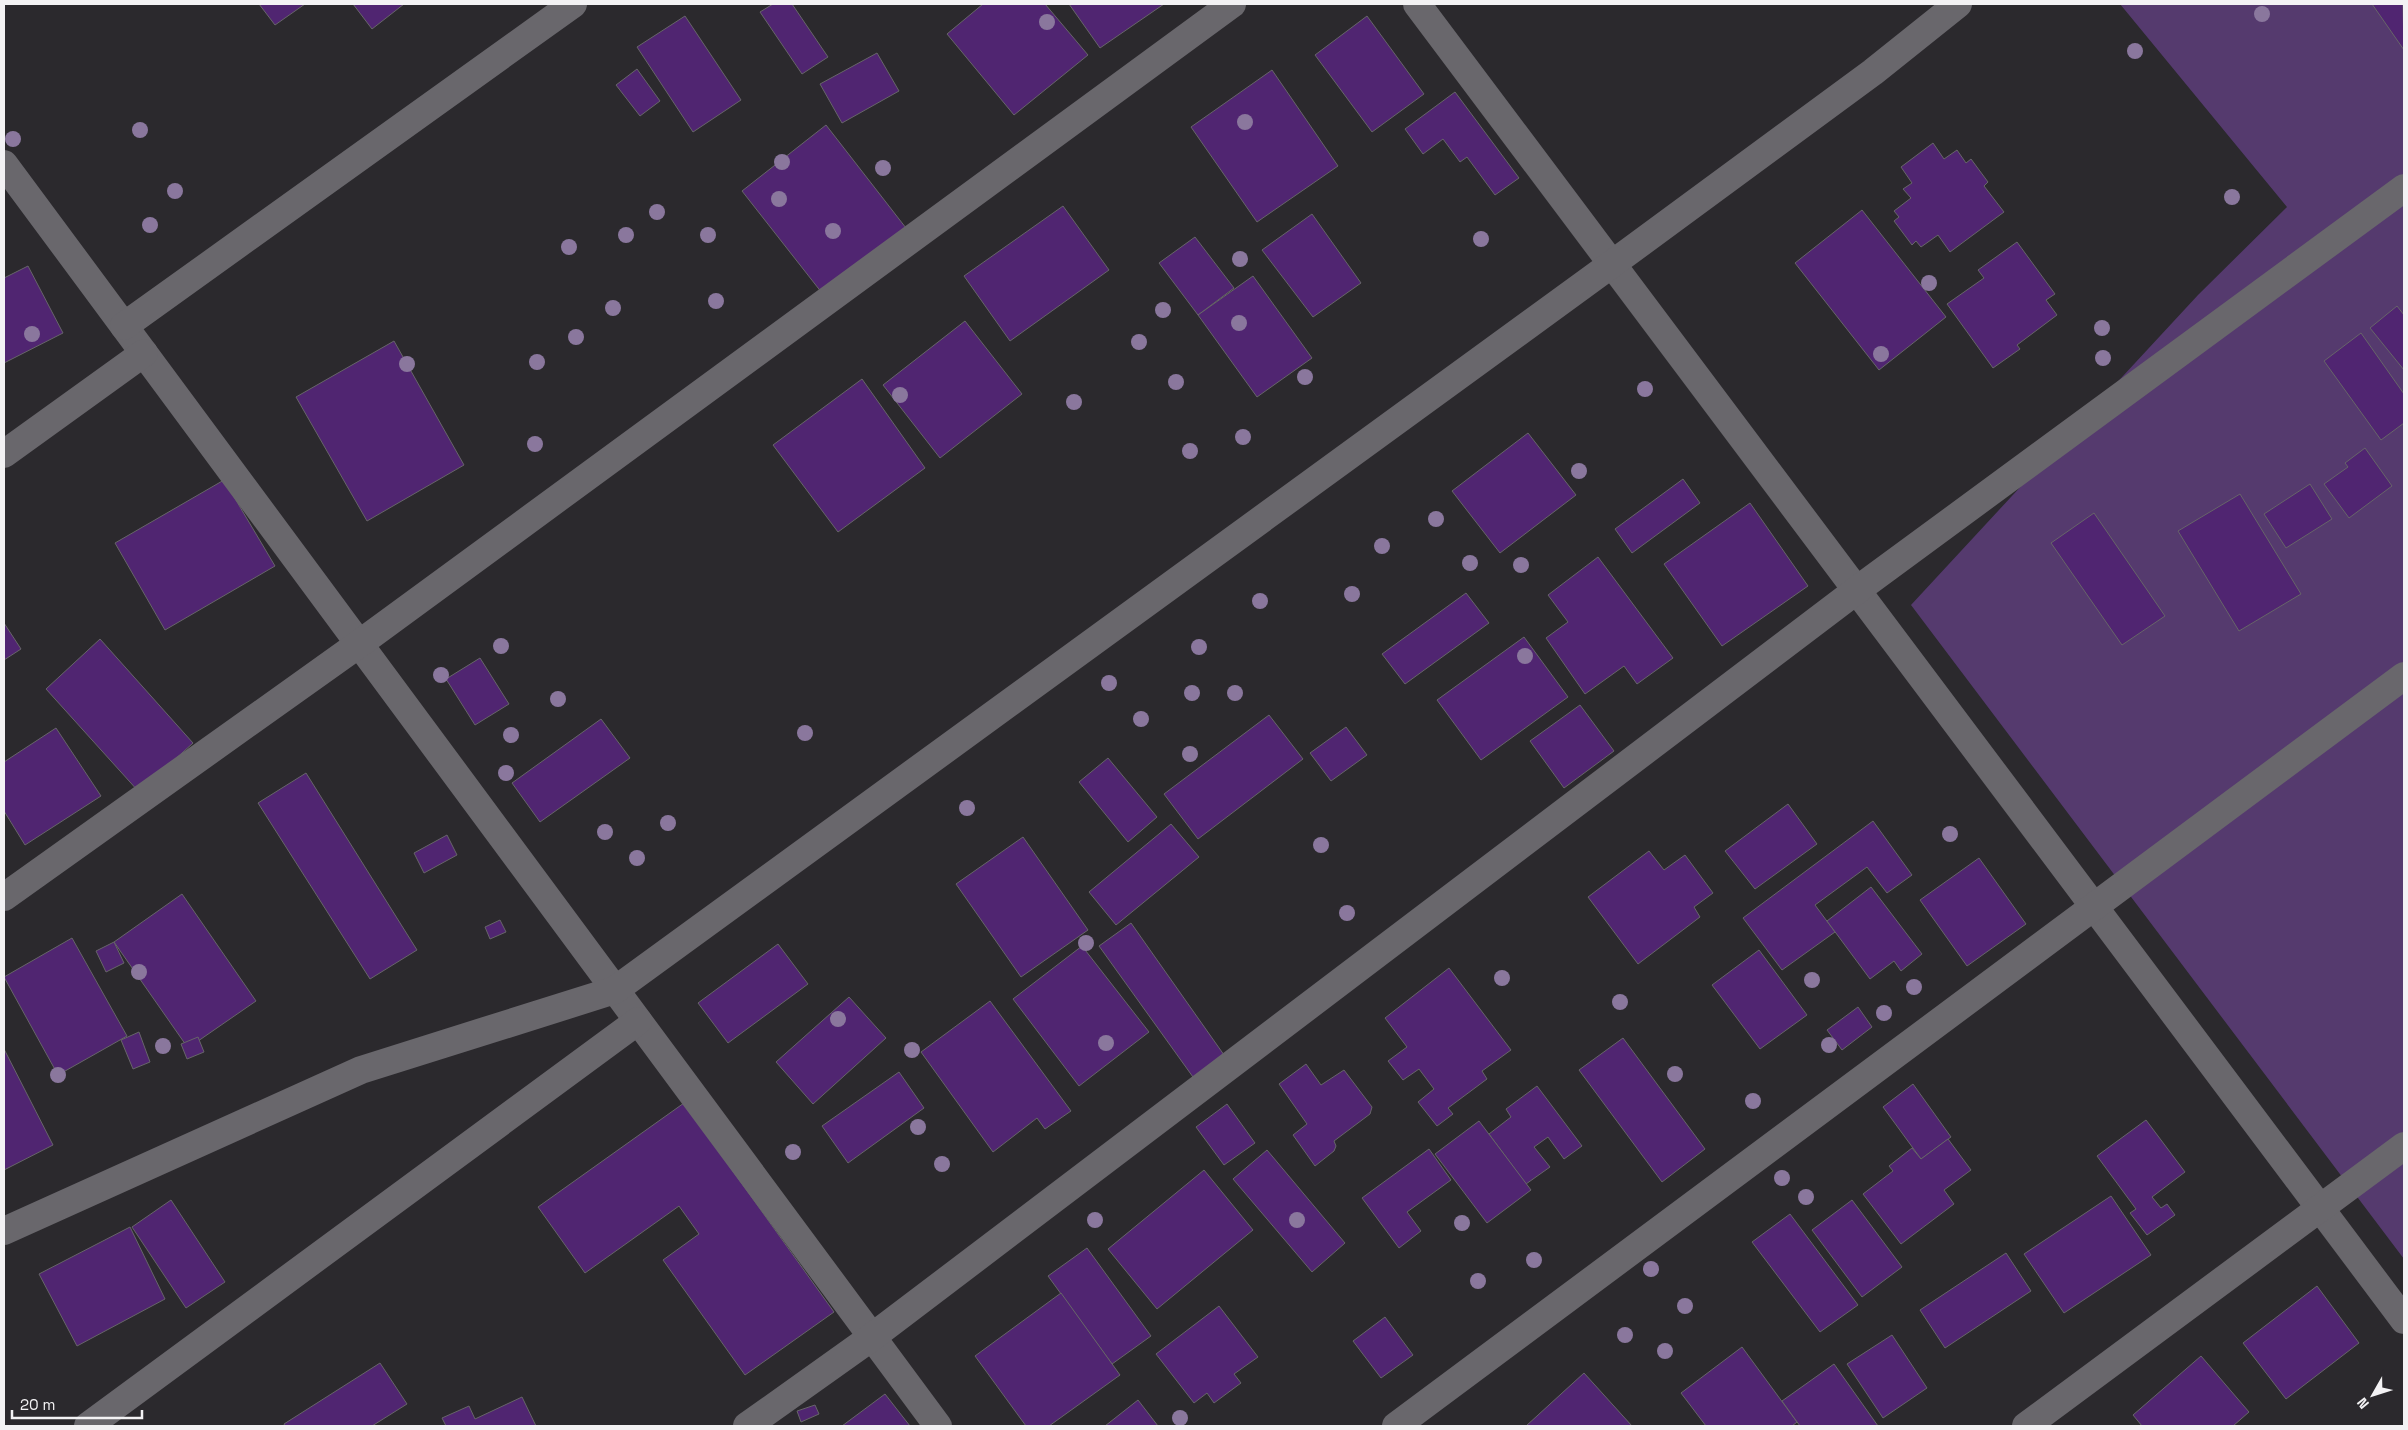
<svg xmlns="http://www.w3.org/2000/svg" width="2408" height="1430" viewBox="0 0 2408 1430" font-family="'Space Grotesk',sans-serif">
<rect width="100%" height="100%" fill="#2b292d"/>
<path fill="#553a6e" d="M2120,4H2404V1259L1911,605L2198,295L2287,207Z"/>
<g fill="#502571" stroke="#676569">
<path d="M259,4H305L275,25Z"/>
<path d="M353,4H404L372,29Z"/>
<path d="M773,4H792L828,57L802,74L760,12Z"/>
<path d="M983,4H1045L1088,55L1014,115L947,34Z"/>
<path d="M1069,4H1164L1100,48Z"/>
<path d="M2372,4H2403L2404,50Z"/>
<path d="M685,16L741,100L693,132L637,47Z"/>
<path d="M1367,16L1424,94L1372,132L1315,55Z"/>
<path d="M877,53L899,91L842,123L820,84Z"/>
<path d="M637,69L660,101L640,116L616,85Z"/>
<path d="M1272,70L1338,166L1257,222L1191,127Z"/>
<path d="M1455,92L1519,178L1495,195L1467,157L1460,162L1443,139L1423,154L1405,129Z"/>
<path d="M826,125L906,228L822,293L742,191Z"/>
<path d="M1933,143L1944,159L1957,150L1966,163L1971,159L1988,182L1984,186L2004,212L1950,252L1938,235L1921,247L1916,241L1912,245L1894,221L1899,217L1894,211L1911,198L1903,189L1912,183L1901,167Z"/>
<path d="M1063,206L1109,270L1010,341L964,276Z"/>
<path d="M1862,210L1946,317L1879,370L1795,263Z"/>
<path d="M1312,214L1361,283L1313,317L1262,250Z"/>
<path d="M1195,237L1234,288L1198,315L1159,263Z"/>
<path d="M2017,242L2055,294L2046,300L2057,315L2017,345L2020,349L1993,368L1947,304L1984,278L1978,270Z"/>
<path d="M28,266L63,333L4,363V278Z"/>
<path d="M1253,276L1312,358L1257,397L1198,315Z"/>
<path d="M2397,306L2404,315V370L2370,328Z"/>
<path d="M965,321L1022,394L940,458L883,385Z"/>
<path d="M2361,333L2404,394V423L2381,440L2324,361Z"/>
<path d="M394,341L464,465L367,521L296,397Z"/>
<path d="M862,379L925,468L838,532L773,445Z"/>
<path d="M1528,433L1576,495L1500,553L1452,491Z"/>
<path d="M2365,448L2392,486L2349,518L2324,484L2348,467L2345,463Z"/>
<path d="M1683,479L1700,503L1632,553L1615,529Z"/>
<path d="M224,480L275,566L165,630L115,543Z"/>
<path d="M2310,484L2332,519L2286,548L2264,514Z"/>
<path d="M2240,494L2301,594L2239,631L2178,531Z"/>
<path d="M1750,503L1808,586L1722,646L1664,564Z"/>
<path d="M2094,513L2165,616L2122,645L2051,543Z"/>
<path d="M1598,557L1673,658L1637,684L1624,666L1585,694L1546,638L1568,622L1548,595Z"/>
<path d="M1466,593L1489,623L1405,684L1382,654Z"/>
<path d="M4,623L21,649L4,660Z"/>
<path d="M1524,637L1568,697L1481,760L1437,700Z"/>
<path d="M100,639L193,743L139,792L46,689Z"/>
<path d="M480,658L509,704L475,725L446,679Z"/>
<path d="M1580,705L1614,751L1564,788L1530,741Z"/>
<path d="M1269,715L1303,759L1198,839L1164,794Z"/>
<path d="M601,719L630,758L540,822L512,783Z"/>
<path d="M1346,727L1367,755L1331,781L1310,753Z"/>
<path d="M56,728L101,796L25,845L4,811V762Z"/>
<path d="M1108,758L1157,817L1128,842L1079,782Z"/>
<path d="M306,773L417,950L370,979L258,803Z"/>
<path d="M1788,804L1817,844L1755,889L1725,851Z"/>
<path d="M1873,821L1912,875L1887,893L1867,867L1815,905L1835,932L1782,970L1743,918Z"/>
<path d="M1171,824L1199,857L1116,925L1089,892Z"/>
<path d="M447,835L457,855L424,873L414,853Z"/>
<path d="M1023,837L1088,930L1021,977L956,884Z"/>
<path d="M1649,851L1664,870L1685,855L1713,893L1694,907L1700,917L1638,964L1588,897Z"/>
<path d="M1979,858L2026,924L1967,966L1920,900Z"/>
<path d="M1871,887L1922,954L1901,971L1894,961L1870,979L1827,921Z"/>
<path d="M182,894L256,1001L188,1048L114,942Z"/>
<path d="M500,920L506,932L490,939L485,927Z"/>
<path d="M1131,923L1229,1062L1198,1084L1099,946Z"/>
<path d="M72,938L127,1036L58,1075L4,977Z"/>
<path d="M114,942L124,963L106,972L96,951Z"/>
<path d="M778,944L808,984L728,1043L698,1003Z"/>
<path d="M1082,946L1149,1032L1079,1086L1013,999Z"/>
<path d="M1759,950L1807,1015L1760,1049L1712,985Z"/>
<path d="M1449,968L1511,1050L1482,1071L1487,1079L1448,1108L1453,1114L1437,1126L1418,1102L1434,1089L1419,1069L1403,1080L1388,1061L1407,1047L1385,1018Z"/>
<path d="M849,997L886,1038L813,1104L776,1062Z"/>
<path d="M990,1001L1071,1111L1045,1129L1037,1118L993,1152L921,1052Z"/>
<path d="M1858,1007L1872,1027L1842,1050L1827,1030Z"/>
<path d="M139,1032L150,1062L133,1069L121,1040Z"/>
<path d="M198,1037L204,1052L187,1059L181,1044Z"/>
<path d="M1623,1038L1705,1149L1662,1182L1579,1070Z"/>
<path d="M4,1049L53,1145L4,1170Z"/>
<path d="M1306,1064L1321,1085L1344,1070L1372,1107L1370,1114L1334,1141L1336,1146L1334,1151L1315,1166L1293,1135L1307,1124L1279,1084Z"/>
<path d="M899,1072L924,1108L848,1163L822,1126Z"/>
<path d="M1913,1084L1951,1137L1921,1159L1883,1107Z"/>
<path d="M1537,1086L1582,1146L1564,1159L1548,1137L1534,1147L1550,1167L1526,1184L1489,1134L1511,1117L1506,1109Z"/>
<path d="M684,1103L834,1312L745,1375L663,1260L699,1234L679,1206L585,1273L538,1207Z"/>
<path d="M1227,1104L1255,1143L1224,1165L1196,1127Z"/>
<path d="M2146,1120L2185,1172L2152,1197L2161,1208L2167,1204L2175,1215L2147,1235L2130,1213L2136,1209L2097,1156Z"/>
<path d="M1479,1121L1531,1190L1487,1223L1435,1154Z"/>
<path d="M1948,1139L1971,1170L1944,1190L1954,1204L1901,1244L1863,1194L1893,1171L1889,1166L1912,1148L1921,1159Z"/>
<path d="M1429,1149L1451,1180L1407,1212L1421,1231L1399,1248L1362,1198Z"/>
<path d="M1267,1150L1345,1243L1312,1272L1233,1179Z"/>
<path d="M1204,1170L1253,1230L1157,1309L1108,1249Z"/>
<path d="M2111,1196L2151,1255L2064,1313L2024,1254Z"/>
<path d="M171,1200L225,1282L186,1308L132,1227Z"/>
<path d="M1852,1200L1902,1267L1862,1297L1812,1230Z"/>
<path d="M1790,1214L1858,1305L1820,1332L1752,1242Z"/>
<path d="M130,1227L165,1299L77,1346L39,1274Z"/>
<path d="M1087,1248L1151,1336L1112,1364L1048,1276Z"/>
<path d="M2006,1253L2031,1291L1945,1348L1920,1310Z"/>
<path d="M2317,1286L2359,1343L2286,1399L2243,1343Z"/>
<path d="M1061,1293L1120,1375L1049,1426H1026L975,1356Z"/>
<path d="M1219,1306L1258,1357L1234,1374L1241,1383L1214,1403L1207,1393L1194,1403L1156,1354Z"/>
<path d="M1385,1317L1413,1355L1381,1378L1353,1341Z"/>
<path d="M1892,1335L1927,1388L1883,1418L1847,1364Z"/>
<path d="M1742,1347L1797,1422L1792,1426H1706L1681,1393Z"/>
<path d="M2201,1356L2249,1412L2233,1426H2142L2133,1415Z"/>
<path d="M380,1363L407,1404L372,1426H285L284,1424Z"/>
<path d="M1834,1364L1878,1426H1800L1782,1401Z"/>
<path d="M1584,1373L1632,1426H1526Z"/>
<path d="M885,1394L910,1426H842Z"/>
<path d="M522,1397L536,1426H446L442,1418L469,1406L475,1419Z"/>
<path d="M1138,1400L1158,1426H1105Z"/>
<path d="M815,1405L819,1414L801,1422L797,1411Z"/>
</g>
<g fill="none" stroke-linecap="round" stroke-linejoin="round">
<g stroke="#69676c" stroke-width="28">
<path d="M1417,4L2404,1320"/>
<path d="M4,164L938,1426"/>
<path d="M124,326L573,4"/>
<path d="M4,454L144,353"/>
<path d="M4,897L359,644L1232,4"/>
<path d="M88,1426L638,1021"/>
<path d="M747,1426L872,1337L1857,590L2404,188"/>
<path d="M1396,1426L2404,676"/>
<path d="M2026,1426L2404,1146"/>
</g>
<path stroke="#69676c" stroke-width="28" d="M4,1231L361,1070L615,990L1612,264L1873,72L1958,4"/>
</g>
<g fill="#8a779d">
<circle cx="2262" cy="14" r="8"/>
<circle cx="1047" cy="22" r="8"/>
<circle cx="2135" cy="51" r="8"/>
<circle cx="1245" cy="122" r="8"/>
<circle cx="140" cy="130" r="8"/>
<circle cx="13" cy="139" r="8"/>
<circle cx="782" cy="162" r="8"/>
<circle cx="883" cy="168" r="8"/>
<circle cx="175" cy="191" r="8"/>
<circle cx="2232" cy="197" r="8"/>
<circle cx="779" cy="199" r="8"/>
<circle cx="657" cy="212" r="8"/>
<circle cx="150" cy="225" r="8"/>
<circle cx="833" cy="231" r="8"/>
<circle cx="626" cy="235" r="8"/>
<circle cx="708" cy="235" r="8"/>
<circle cx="1481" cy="239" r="8"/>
<circle cx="569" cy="247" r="8"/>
<circle cx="1240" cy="259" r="8"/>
<circle cx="1929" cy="283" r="8"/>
<circle cx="716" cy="301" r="8"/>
<circle cx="613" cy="308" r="8"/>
<circle cx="1163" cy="310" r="8"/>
<circle cx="1239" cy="323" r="8"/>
<circle cx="2102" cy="328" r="8"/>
<circle cx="32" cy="334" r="8"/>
<circle cx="576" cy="337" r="8"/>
<circle cx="1139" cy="342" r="8"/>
<circle cx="1881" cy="354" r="8"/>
<circle cx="2103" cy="358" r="8"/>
<circle cx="537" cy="362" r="8"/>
<circle cx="407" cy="364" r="8"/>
<circle cx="1305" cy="377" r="8"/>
<circle cx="1176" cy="382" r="8"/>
<circle cx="1645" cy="389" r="8"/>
<circle cx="900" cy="395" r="8"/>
<circle cx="1074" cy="402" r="8"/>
<circle cx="1243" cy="437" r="8"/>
<circle cx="535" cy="444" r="8"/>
<circle cx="1190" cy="451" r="8"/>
<circle cx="1579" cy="471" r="8"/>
<circle cx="1436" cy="519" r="8"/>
<circle cx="1382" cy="546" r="8"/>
<circle cx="1470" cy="563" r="8"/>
<circle cx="1521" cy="565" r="8"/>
<circle cx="1352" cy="594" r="8"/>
<circle cx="1260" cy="601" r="8"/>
<circle cx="501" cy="646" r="8"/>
<circle cx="1199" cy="647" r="8"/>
<circle cx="1525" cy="656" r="8"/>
<circle cx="441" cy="675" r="8"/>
<circle cx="1109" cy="683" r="8"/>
<circle cx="1192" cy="693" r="8"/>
<circle cx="1235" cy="693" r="8"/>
<circle cx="558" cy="699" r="8"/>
<circle cx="1141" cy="719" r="8"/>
<circle cx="805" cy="733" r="8"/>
<circle cx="511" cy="735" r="8"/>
<circle cx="1190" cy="754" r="8"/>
<circle cx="506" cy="773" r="8"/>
<circle cx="967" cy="808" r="8"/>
<circle cx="668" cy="823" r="8"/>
<circle cx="605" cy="832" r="8"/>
<circle cx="1950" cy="834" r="8"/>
<circle cx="1321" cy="845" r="8"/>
<circle cx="637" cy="858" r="8"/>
<circle cx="1347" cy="913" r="8"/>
<circle cx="1086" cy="943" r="8"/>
<circle cx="139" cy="972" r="8"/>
<circle cx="1502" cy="978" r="8"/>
<circle cx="1812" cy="980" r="8"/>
<circle cx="1914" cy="987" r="8"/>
<circle cx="1620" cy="1002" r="8"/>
<circle cx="1884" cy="1013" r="8"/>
<circle cx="838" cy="1019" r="8"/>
<circle cx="1106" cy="1043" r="8"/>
<circle cx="1829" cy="1045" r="8"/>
<circle cx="163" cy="1046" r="8"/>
<circle cx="912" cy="1050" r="8"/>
<circle cx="1675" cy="1074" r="8"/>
<circle cx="58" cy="1075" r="8"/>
<circle cx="1753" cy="1101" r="8"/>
<circle cx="918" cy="1127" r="8"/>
<circle cx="793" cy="1152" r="8"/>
<circle cx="942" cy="1164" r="8"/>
<circle cx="1782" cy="1178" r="8"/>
<circle cx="1806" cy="1197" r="8"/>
<circle cx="1095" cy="1220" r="8"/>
<circle cx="1297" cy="1220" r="8"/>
<circle cx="1462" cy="1223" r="8"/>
<circle cx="1534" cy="1260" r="8"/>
<circle cx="1651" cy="1269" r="8"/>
<circle cx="1478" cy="1281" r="8"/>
<circle cx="1685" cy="1306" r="8"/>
<circle cx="1625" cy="1335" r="8"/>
<circle cx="1665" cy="1351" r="8"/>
<circle cx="1180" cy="1418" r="8"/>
</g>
<rect width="2408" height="1430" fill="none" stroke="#f3f2f4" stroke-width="10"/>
<g transform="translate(2373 1395) rotate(231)" stroke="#2b292d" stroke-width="4" paint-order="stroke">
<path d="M0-4L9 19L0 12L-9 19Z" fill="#f3f2f4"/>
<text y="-8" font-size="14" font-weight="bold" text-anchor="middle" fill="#f3f2f4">N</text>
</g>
<path d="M12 1410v8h130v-8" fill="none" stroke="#f3f2f4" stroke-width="2.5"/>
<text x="20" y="1410" font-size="15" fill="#f3f2f4" stroke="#2b292d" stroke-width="4" paint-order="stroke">20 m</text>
</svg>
